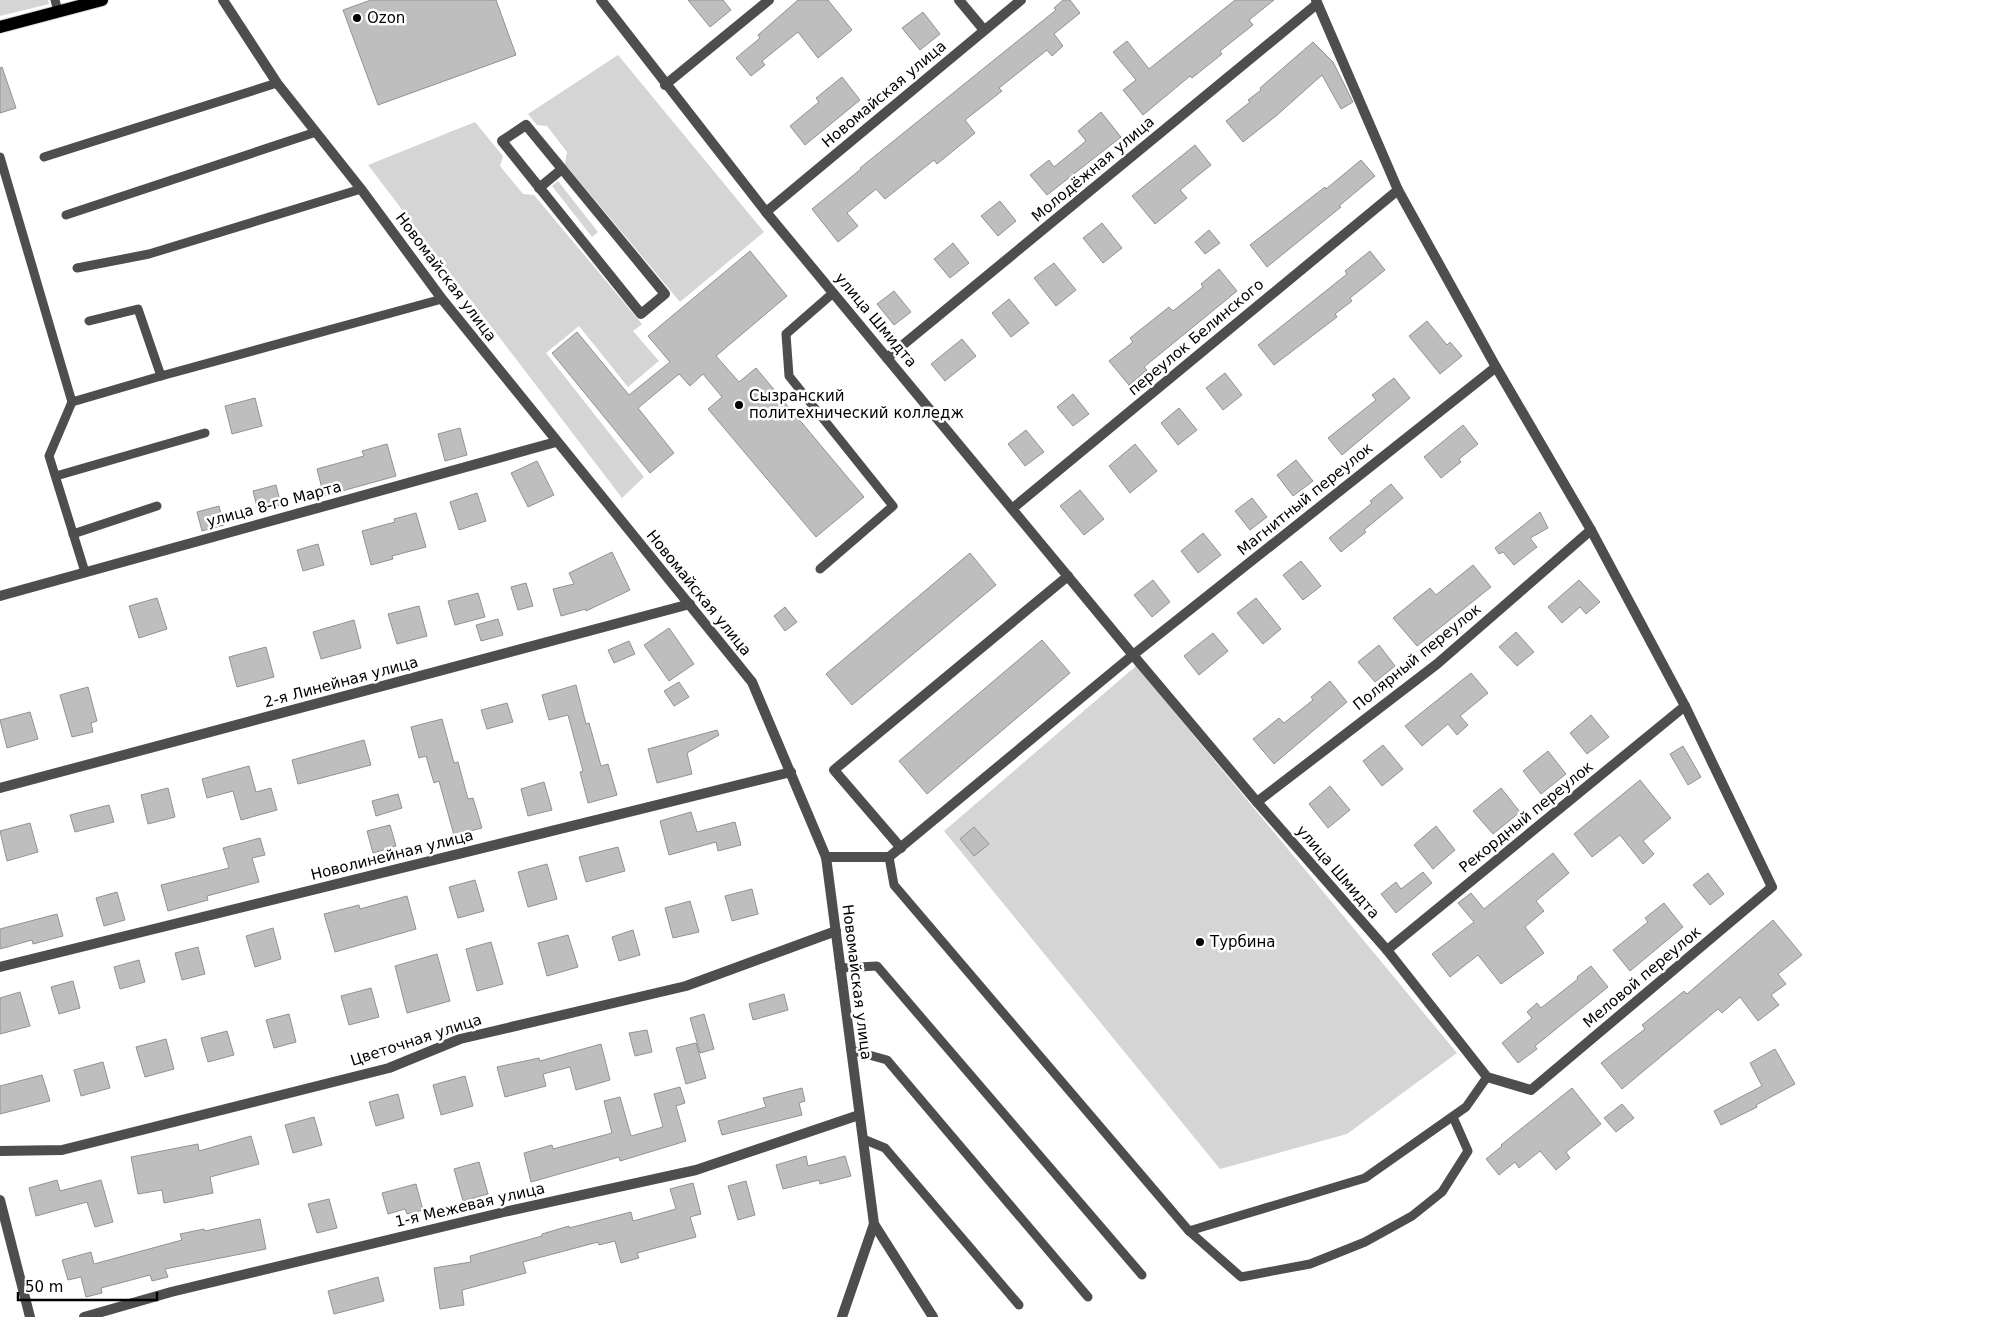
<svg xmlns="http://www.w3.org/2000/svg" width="2011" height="1317" viewBox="0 0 2011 1317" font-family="'DejaVu Sans',sans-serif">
<rect width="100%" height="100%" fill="#fff"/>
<g fill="#d5d5d5">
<path d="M0,0H48L49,4L0,16Z"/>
<path d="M618,55L764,232L680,302L565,164L567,152L547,126L537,125L528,114Z"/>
<path d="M475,122L503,156L500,166L523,194L534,195L642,324L633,331L659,361L628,387L579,326L546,353L644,477L622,498L368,165Z"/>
<path d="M558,181L598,232L592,237L552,186Z"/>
<path d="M1136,666L1457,1053L1347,1134L1220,1169L944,831Z"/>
</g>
<g fill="#bebebe" stroke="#929292">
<path d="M371,0H496L516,55L378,105L343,10Z"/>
<path d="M688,0H723L731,10L710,27Z"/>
<path d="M798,0H828L852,30L818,58L798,32L762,61L765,65L751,76L736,58L760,38L758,35Z"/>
<path d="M1063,0H1070L1080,13L1054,34L1063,46L1052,56L1047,50L999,88L1002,91L965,120L975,133L937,164L934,160L885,199L876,189L847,213L858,226L838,242L812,209L861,169L860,168L1056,10L1054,8Z"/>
<path d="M1235,0H1274L1249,20L1253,25L1220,51L1222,54L1192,78L1190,76L1143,115L1123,90L1136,80L1113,52L1127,41L1149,69Z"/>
<path d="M923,12L940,34L920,50L902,28Z"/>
<path d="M1313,42L1333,62L1353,102L1341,109L1322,75L1276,116L1243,142L1226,121L1250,102L1248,100L1261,90L1260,88Z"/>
<path d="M2,67L16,108L0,113V68Z"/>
<path d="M842,77L860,100L805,145L790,126L819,102L816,98Z"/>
<path d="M1101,112L1121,137L1047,195L1030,175L1049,160L1054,167L1086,141L1078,131Z"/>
<path d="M1195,145L1211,165L1180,190L1187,198L1155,224L1132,196Z"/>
<path d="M1361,160L1375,176L1339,206L1341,207L1267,267L1250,245L1325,187L1326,189Z"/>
<path d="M1000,201L1016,221L998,236L981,216Z"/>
<path d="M1102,223L1122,248L1103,263L1083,238Z"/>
<path d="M1209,230L1220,243L1205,254L1195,242Z"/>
<path d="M953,243L969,263L950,278L934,259Z"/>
<path d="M750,251L787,296L716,356L739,382L756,368L864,497L816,537L708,409L722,397L703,374L690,386L679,374L638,408L674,453L650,473L552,353L577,332L629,395L670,362L648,336Z"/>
<path d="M1370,251L1385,270L1350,298L1352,301L1335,314L1337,317L1274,365L1258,345L1347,274L1345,271Z"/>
<path d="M1054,263L1076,290L1056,306L1034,278Z"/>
<path d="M1219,269L1237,291L1144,367L1147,370L1129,385L1109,361L1133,342L1130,338L1169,307L1173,311L1203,287L1201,284Z"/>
<path d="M894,291L911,312L894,325L877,304Z"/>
<path d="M1009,299L1029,323L1011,337L992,313Z"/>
<path d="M1427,321L1447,345L1450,342L1462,356L1440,374L1409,336Z"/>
<path d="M962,339L976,356L945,381L931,364Z"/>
<path d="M1225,373L1242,395L1223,410L1206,388Z"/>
<path d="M1394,378L1410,398L1342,455L1328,438L1376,400L1372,395Z"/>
<path d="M1073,394L1089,414L1073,426L1057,407Z"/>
<path d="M255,398L262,426L232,434L225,406Z"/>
<path d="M1179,408L1197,430L1178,445L1161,423Z"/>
<path d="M1463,425L1478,444L1459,459L1461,462L1441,478L1424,457Z"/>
<path d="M460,428L467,455L445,461L438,434Z"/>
<path d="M1026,430L1044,452L1025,466L1008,444Z"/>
<path d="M387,444L396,476L324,496L317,469L364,456L362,451Z"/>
<path d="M1135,444L1157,471L1130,493L1109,466Z"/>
<path d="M1296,460L1313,481L1293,496L1277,475Z"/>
<path d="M537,461L554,495L528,507L511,473Z"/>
<path d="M1391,484L1403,498L1364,530L1366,532L1341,552L1329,538L1372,503L1370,501Z"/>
<path d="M276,485L281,505L258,511L253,491Z"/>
<path d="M1080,490L1104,519L1084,535L1060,506Z"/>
<path d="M477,493L486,521L459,530L450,502Z"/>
<path d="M1252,498L1267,517L1250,530L1235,511Z"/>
<path d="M219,506L224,525L202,531L197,512Z"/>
<path d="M1540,512L1548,528L1530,538L1537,547L1514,565L1503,552L1499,554L1495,548Z"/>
<path d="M416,513L426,547L392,556L393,559L371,565L362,531L395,522L394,519Z"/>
<path d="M1203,533L1221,555L1198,573L1181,551Z"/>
<path d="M318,544L324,565L303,571L297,550Z"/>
<path d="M612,552L630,590L586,611V609L561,616L553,589L574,584L569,573Z"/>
<path d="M970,553L996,585L852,705L826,674Z"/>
<path d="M1301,561L1321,586L1303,600L1283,575Z"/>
<path d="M1473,565L1491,587L1417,646L1393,618L1430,588L1436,595Z"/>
<path d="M1153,580L1170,602L1152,617L1134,595Z"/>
<path d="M1579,580L1600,602L1586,614L1580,607L1562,623L1548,607Z"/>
<path d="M526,583L533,606L518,610L511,587Z"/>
<path d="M478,593L485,617L455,625L448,601Z"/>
<path d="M157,598L167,629L139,638L129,606Z"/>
<path d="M1256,598L1281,629L1263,644L1237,613Z"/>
<path d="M419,606L427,636L397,644L388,614Z"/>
<path d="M785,607L797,622L785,631L774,616Z"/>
<path d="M498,619L503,635L481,641L476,625Z"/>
<path d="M354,620L361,648L321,659L313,632Z"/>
<path d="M669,628L694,664L669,681L644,645Z"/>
<path d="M1516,632L1534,652L1517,666L1499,647Z"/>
<path d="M1213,633L1228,651L1199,675L1184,656Z"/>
<path d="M1042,640L1070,673L927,794L899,761Z"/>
<path d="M629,641L635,654L614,663L608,650Z"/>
<path d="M1379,645L1395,666L1375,682L1358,662Z"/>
<path d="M266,647L274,677L237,687L229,657Z"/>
<path d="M1471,673L1488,693L1460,716L1468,725L1457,735L1448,724L1422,746L1405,726Z"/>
<path d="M1330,681L1347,702L1274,764L1253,739L1279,718L1284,723L1313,700L1311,697Z"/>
<path d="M679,682L689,697L674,706L664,691Z"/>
<path d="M576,685L586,724L589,723L601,766L608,764L617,795L588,803L580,772L583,771L568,715L549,720L542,695Z"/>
<path d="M88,687L97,721L91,723L93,732L72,737L60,695Z"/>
<path d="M507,703L513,722L487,729L481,710Z"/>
<path d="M30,712L38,739L7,748L0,720Z"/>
<path d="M1591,715L1609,737L1587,754L1570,733Z"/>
<path d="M442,719L454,763L458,762L468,799L473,798L482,828L454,835L439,781L434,783L426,756L419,758L411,727Z"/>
<path d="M717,730L719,735L687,753L692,774L657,783L648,749Z"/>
<path d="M364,740L371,765L298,784L292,760Z"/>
<path d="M1383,745L1403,769L1382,786L1363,761Z"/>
<path d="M1683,746L1701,777L1688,785L1670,754Z"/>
<path d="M1548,751L1566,774L1541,794L1523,771Z"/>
<path d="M249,766L256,792L271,788L277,810L241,820L233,791L207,798L202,779Z"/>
<path d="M1640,780L1671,818L1643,841L1654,854L1643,864L1620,835L1592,857L1574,834Z"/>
<path d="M544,782L552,810L528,816L521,789Z"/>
<path d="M1330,786L1350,810L1328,828L1309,804Z"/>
<path d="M168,788L175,817L148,824L141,795Z"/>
<path d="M1501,788L1520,812L1493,834L1473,811Z"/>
<path d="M398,794L402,808L376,816L372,801Z"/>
<path d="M109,805L114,822L75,832L70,815Z"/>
<path d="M691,812L697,832L735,822L741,845L718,851L716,842L669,855L660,821Z"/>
<path d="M30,823L38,852L7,861L0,831Z"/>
<path d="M390,825L396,846L373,853L367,831Z"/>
<path d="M1436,826L1455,850L1433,869L1414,845Z"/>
<path d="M974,827L989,844L974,856L960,839Z"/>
<path d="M260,838L265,855L252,858L259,882L207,896L208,900L168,911L161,885L229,868L223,848Z"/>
<path d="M618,847L625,871L586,882L579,857Z"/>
<path d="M1553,853L1569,873L1536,901L1544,911L1525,927L1544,953L1501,984L1478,955L1450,977L1432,954L1474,922L1458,903L1471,893L1484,909Z"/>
<path d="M547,864L557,899L528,907L518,872Z"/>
<path d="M1423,872L1432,883L1396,913L1381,894L1396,882L1401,889Z"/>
<path d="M1708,873L1724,894L1710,905L1693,885Z"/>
<path d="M475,880L484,911L458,918L449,887Z"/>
<path d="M752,889L758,914L732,921L725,896Z"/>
<path d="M117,892L125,920L104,926L96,898Z"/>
<path d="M407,896L416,929L335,952L324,914L359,905L360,909Z"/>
<path d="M690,901L699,932L673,938L665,908Z"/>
<path d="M1664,903L1683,927L1630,971L1613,950L1648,922L1645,918Z"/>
<path d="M57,914L63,936L33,944L32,940L0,949V929Z"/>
<path d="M1773,920L1802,955L1778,974L1786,984L1771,995L1779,1005L1758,1021L1740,997L1722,1013L1718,1009L1622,1089L1601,1063L1645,1029L1642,1025L1684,991L1687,994Z"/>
<path d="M273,928L281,959L255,967L246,936Z"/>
<path d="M633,930L640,955L619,961L612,937Z"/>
<path d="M568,935L578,967L547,976L538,943Z"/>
<path d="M491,942L503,984L477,991L466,949Z"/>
<path d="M198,947L205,974L182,980L175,953Z"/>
<path d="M437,954L450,1001L407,1013L395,966Z"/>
<path d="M139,960L145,982L120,989L114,967Z"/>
<path d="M1591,966L1608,987L1535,1046L1537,1049L1518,1063L1502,1043L1532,1018L1527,1012L1537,1003L1541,1008L1578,979L1577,977Z"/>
<path d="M73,981L80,1008L59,1014L51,987Z"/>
<path d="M371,988L379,1017L349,1025L341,996Z"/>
<path d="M20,992L30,1026L0,1034V998Z"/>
<path d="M784,994L788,1010L753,1020L749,1004Z"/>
<path d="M289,1014L296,1042L274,1048L266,1020Z"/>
<path d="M704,1014L714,1049L700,1053L690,1018Z"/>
<path d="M647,1030L652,1052L635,1056L629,1033Z"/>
<path d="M227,1031L234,1055L208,1062L201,1038Z"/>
<path d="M166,1039L174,1069L145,1077L136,1047Z"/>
<path d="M696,1043L706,1078L686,1084L676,1048Z"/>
<path d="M601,1044L610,1080L576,1090L570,1067L543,1074L546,1086L505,1097L497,1067L539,1058L540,1061Z"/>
<path d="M1775,1049L1795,1084L1756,1105L1757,1107L1721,1125L1714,1111L1762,1086L1750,1063Z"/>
<path d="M103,1062L110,1088L81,1096L74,1070Z"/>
<path d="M42,1075L50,1101L0,1114V1086Z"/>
<path d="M465,1076L473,1106L441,1115L433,1085Z"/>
<path d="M680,1087L685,1103L676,1106L686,1141L620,1161L619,1157L531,1182L524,1153L552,1145L553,1149L612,1133L604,1101L620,1097L631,1136L663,1127L654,1094Z"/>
<path d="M802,1088L805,1101L799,1103L802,1115L722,1135L718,1121L766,1107L763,1098Z"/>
<path d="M1572,1088L1601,1124L1566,1152L1570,1158L1556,1170L1540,1151L1519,1168L1515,1162L1499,1175L1486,1159L1502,1146L1501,1145Z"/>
<path d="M398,1094L404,1118L376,1126L369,1102Z"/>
<path d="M1622,1104L1634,1118L1616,1132L1604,1118Z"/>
<path d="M314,1117L322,1145L293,1153L285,1125Z"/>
<path d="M251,1136L259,1164L210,1177L213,1193L164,1203L162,1190L138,1194L131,1157L198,1144L199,1151Z"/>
<path d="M806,1156L808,1166L845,1156L851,1176L820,1184L819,1180L783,1189L776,1165Z"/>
<path d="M479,1162L488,1194L463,1201L454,1169Z"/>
<path d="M57,1180L60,1191L101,1180L113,1222L95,1227L87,1202L36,1216L29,1188Z"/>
<path d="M746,1181L755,1215L738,1220L728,1186Z"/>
<path d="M693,1183L701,1214L690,1217L696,1237L637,1253L639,1258L621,1263L615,1241L599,1245L598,1242L523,1262L526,1273L462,1290L464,1305L440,1309L434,1268L471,1262L470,1256L542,1236V1234L569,1226V1228L631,1212L633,1221L676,1209L670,1189Z"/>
<path d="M416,1184L423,1210L407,1214L405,1209L388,1214L382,1193Z"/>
<path d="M329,1199L337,1228L317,1233L308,1204Z"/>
<path d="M260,1219L266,1249L165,1269L168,1277L152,1281L150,1275L101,1288L102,1293L86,1297L81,1277L68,1280L62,1260L91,1252L94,1264L182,1240L180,1234L204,1229L205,1231Z"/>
<path d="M378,1277L384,1301L334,1314L328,1291Z"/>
</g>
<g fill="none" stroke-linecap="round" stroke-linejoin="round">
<g stroke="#dbdbdb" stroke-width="14">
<path id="primary" d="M0,27L102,0"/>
</g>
<g stroke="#4e4e4e" stroke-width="9">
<path d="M55,0L58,11"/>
<path d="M0,157L72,402"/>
<path d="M44,157L277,83"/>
<path d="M66,215L316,132"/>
<path d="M77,268L149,254L361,189"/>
<path d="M161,376L442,299"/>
<path d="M56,476L205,433"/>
<path d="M73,534L157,506"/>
<path d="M820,569L893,506L789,376L786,334L833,293"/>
<path d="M85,572L49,456L72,402L161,376L138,309L89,321"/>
<path d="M889,857L894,885L1189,1231L1365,1178L1466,1107L1487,1077"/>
<path d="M840,968L877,966L1142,1275"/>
<path d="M851,1050L887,1060L1088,1297"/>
<path d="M863,1139L885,1148L1019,1305"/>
<path d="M1189,1231L1241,1277L1310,1264L1365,1242L1412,1216L1442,1192L1468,1151L1453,1117"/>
</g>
<g stroke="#4e4e4e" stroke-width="10">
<path d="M223,0L277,83L361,189L442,299L752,682L826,857L874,1224L842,1317"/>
<path d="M601,0L766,212L1133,655L1257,802L1387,950L1487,1077L1531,1090L1772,887L1685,706L1591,530L1496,367L1398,190L1316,0"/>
<path d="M959,0L984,30"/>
<path d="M665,85L769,0"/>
<path d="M526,125L665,294L641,314L502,141Z"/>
<path d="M539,188L562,169"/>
<path d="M766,212L1021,0"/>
<path d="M887,358L1317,4"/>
<path d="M1013,508L1398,190"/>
<path d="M0,596L556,442"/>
<path d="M0,788L690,604"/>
<path d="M1257,802L1437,664L1591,530"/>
<path d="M901,848L834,770L1068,576"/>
<path d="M826,857H889L1133,655L1496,367"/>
<path d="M1387,950L1685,706"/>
<path d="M0,967L791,772"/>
<path d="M0,1151L62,1150L389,1068L460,1039L686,986L836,931"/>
<path d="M0,1200L30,1317"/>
<path d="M874,1224L933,1317"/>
<path d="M84,1317L171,1292L504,1212L696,1170L859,1115"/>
</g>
<use href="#primary" stroke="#000" stroke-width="12"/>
</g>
<g fill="#000" stroke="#fff" stroke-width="2">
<circle cx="357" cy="18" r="5"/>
<circle cx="739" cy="405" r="5"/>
<circle cx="1200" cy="942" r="5"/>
</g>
<g text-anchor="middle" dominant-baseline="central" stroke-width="5" stroke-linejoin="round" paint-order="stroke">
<g font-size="15" fill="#000" stroke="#fff" text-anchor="start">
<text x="367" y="18">Ozon</text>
<text x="749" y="396">Сызранский<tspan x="749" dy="17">политехнический колледж</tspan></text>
<text x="1210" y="942">Турбина</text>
</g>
<g font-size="15" fill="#000" stroke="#fff">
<text transform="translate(884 94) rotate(-40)">Новомайская улица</text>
<text transform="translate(1093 169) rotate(-40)">Молодёжная улица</text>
<text transform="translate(446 277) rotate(53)">Новомайская улица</text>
<text transform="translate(876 320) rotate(50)">улица Шмидта</text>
<text transform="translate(1196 337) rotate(-40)">переулок Белинского</text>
<text transform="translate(1305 499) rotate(-39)">Магнитный переулок</text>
<text transform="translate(274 504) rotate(-15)">улица 8-го Марта</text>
<text transform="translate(699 593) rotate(51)">Новомайская улица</text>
<text transform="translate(1417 657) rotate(-39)">Полярный переулок</text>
<text transform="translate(341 682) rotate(-15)">2-я Линейная улица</text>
<text transform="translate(1526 817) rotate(-39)">Рекордный переулок</text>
<text transform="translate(392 855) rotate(-14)">Новолинейная улица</text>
<text transform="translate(1338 872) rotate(49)">улица Шмидта</text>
<text transform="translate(1642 977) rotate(-40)">Меловой переулок</text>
<text transform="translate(857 982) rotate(83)">Новомайская улица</text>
<text transform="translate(416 1040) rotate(-18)">Цветочная улица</text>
<text transform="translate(470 1205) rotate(-13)">1-я Межевая улица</text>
</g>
</g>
<path d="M18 1292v8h139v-8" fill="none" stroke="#000000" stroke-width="2.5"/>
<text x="25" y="1292" font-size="15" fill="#000000" stroke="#ffffff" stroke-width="4" paint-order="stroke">50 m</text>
</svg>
